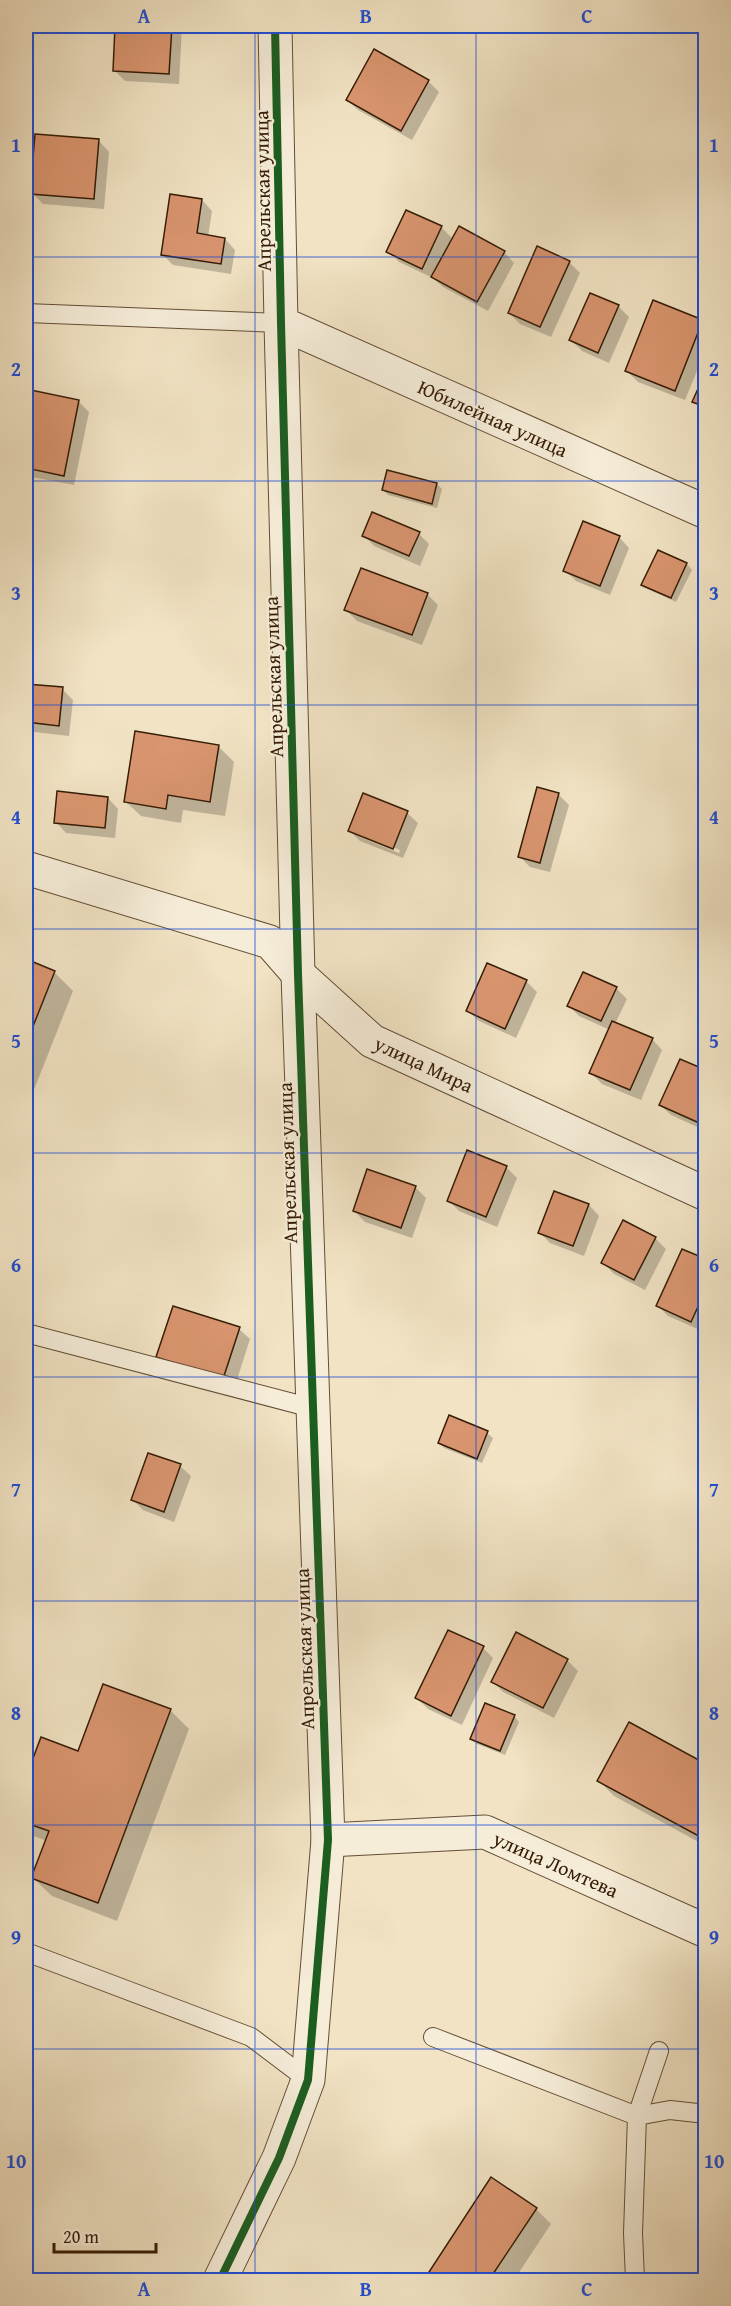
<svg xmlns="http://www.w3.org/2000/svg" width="731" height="2306" viewBox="0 0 731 2306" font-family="'Gentium Book Plus',serif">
<rect width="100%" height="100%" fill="#f1e3c4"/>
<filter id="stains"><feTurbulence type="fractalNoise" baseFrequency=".00333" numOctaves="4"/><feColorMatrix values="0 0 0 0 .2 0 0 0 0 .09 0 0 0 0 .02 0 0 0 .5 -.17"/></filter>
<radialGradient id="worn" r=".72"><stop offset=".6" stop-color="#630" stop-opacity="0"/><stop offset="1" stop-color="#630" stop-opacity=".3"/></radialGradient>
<g fill="#0003" fill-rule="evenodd">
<path d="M117,26H182L179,84L125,81L114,70Z"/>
<path d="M428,81L439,92L412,140L358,110L347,100Z"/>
<path d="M99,141L109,152L104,209L43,204L32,193Z"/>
<path d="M202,200L212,211L208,237L225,239L235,250L231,274L173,265L162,254Z"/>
<path d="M441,227L453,239L504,252L514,263L488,311L443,287L433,278L399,262L388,251Z"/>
<path d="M569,262L580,273L551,337L520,324L509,313Z"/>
<path d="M591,295L618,306L629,317L609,363L582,351L571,340Z"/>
<path d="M702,321L706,325V349L685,400L638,382L627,371Z"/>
<path d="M706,374V413L694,402Z"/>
<path d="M26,391L78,401L89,412L74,485L26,476Z"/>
<path d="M437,484L442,489L437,508L388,495L383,490Z"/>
<path d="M419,534L429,544L420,566L374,546L364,535Z"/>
<path d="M619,537L629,548L610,595L576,581L565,570Z"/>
<path d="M659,552L687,564L692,570L676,602L648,589L643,584Z"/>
<path d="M427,594L438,605L422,645L357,621L346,610Z"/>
<path d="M26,685L62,689L73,700L69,736L26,731Z"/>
<path d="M219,747L234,762L225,816L183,810L181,823L141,816L125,801Z"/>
<path d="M558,794L569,805L550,872L530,867L520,857Z"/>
<path d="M108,798L118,809L115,838L66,833L56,822Z"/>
<path d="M407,813L418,823L403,858L360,841L349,830ZM360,834L400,850L399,853L360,837Z"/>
<path d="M26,961L54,972L73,991L26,1110Z"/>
<path d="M526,981L537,992L516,1038L479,1021L468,1011Z"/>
<path d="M616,988L627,999L615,1024L652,1039L662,1050L641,1100L602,1084L591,1073L610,1030L579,1016L568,1005Z"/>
<path d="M706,1072V1131L671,1115L660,1105Z"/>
<path d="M506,1167L517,1178L497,1227L459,1211L448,1200Z"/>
<path d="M415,1187L426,1198L412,1238L365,1222L354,1211Z"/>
<path d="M555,1192L589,1205L599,1216L584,1256L550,1243L539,1232Z"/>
<path d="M655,1238L666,1249L645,1290L614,1274L603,1263Z"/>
<path d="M706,1261V1323L702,1331L668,1316L658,1306Z"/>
<path d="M239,1329L250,1339L234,1389L169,1368L158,1357Z"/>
<path d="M450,1417L487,1433L493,1438L482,1463L444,1448L439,1442Z"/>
<path d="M180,1466L191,1476L174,1522L143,1510L133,1500Z"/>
<path d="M517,1634L567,1660L578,1671L554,1718L503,1692L492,1681Z"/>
<path d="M483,1648L493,1658L462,1725L428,1709L417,1698Z"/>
<path d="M170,1710L189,1729L117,1921L52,1896L33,1878L47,1841L31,1835L26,1830V1781L41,1739L79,1753Z"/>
<path d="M514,1716L519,1722L505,1755L477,1744L472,1739Z"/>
<path d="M706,1766V1846L614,1796L598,1780Z"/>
<path d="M536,2209L551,2224L514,2280H439L431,2272Z"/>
</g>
<g fill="#d9956f" stroke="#351c05" stroke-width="1.5">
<path d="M115,26H172L169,74L113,71Z"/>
<path d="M374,49L429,80L401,131L346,100Z"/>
<path d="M35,134L99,139L94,199L30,194Z"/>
<path d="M170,194L202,199L197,233L225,238L221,264L161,255Z"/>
<path d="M406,210L442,226L422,269L386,252Z"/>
<path d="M459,226L505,251L477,302L431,277Z"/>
<path d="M537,246L570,261L540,327L508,313Z"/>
<path d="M590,293L619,305L598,353L569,340Z"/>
<path d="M653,300L703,320L675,391L625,371Z"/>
<path d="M706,371V407L692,402Z"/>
<path d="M26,389L79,400L64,476L26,468Z"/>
<path d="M387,470L437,483L432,504L382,490Z"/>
<path d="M372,512L420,532L409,556L362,536Z"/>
<path d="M583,521L620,536L600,586L563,571Z"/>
<path d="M658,550L687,563L671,598L641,585Z"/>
<path d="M361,568L428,593L412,635L344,610Z"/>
<path d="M26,684L63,687L59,726L26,722Z"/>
<path d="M135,731L219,745L210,802L168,795L166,809L124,802Z"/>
<path d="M537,787L559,793L540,863L518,857Z"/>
<path d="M57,791L108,797L105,828L54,823Z"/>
<path d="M363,793L408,811L393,849L348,831Z"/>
<path d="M26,959L55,971L26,1044Z"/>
<path d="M487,963L527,980L505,1029L466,1011Z"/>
<path d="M583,972L617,987L601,1021L567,1006Z"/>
<path d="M612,1021L653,1038L630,1090L589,1073Z"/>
<path d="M680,1059L706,1070V1126L659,1105Z"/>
<path d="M467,1150L507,1166L486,1217L447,1201Z"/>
<path d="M367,1169L416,1186L401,1228L353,1211Z"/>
<path d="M554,1191L589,1204L573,1246L538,1233Z"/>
<path d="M623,1220L656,1237L634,1280L601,1263Z"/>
<path d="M682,1249L706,1259V1289L691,1322L656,1306Z"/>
<path d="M173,1306L240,1327L223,1379L156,1357Z"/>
<path d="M449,1415L488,1431L477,1459L438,1443Z"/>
<path d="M148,1453L181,1464L164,1512L131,1500Z"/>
<path d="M448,1630L484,1646L451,1716L415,1698Z"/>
<path d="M516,1632L568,1659L543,1708L491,1682Z"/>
<path d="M103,1684L171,1709L98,1903L31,1878L49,1831L26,1823V1777L41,1737L78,1751Z"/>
<path d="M485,1703L515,1715L500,1751L470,1739Z"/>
<path d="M629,1722L706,1764V1840L597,1781Z"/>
<path d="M491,2177L537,2208L489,2280H442L429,2272Z"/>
</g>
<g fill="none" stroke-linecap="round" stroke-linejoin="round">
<g stroke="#644e35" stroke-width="20">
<g id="service">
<path d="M26,313L281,323"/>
<path d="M26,1333L312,1408"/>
<path d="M26,1952L251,2037L308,2080"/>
<path d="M433,2037L637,2116L670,2110L706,2114"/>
<path d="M635,2280L633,2233L637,2116L659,2051"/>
</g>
</g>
<g stroke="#644e35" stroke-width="35">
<g id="minor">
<path d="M26,868L270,942L298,974L372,1041L706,1194"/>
<path d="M328,1840L485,1832L706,1931"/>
<path d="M220,2280L279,2158L308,2080L328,1840L298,974L281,323"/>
</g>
</g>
<g stroke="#644e35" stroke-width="35">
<path id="tertiary" d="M275,26L281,323L706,512"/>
</g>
<use href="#service" stroke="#f6edd9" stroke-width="18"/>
<use href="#minor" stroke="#f6edd9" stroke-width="33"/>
<use href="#tertiary" stroke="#f6edd9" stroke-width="33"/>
<g stroke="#f6edd9" stroke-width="11">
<path id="cycleway" d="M220,2280L279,2158L308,2080L328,1840L298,974L281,323L275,26"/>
</g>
<use href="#cycleway" stroke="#1b5e20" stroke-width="8"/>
</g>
<path fill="none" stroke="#1d4ed8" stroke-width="1.5" stroke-opacity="0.55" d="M255,26V2280M476,26V2280M26,257H706M26,481H706M26,705H706M26,929H706M26,1153H706M26,1377H706M26,1601H706M26,1825H706M26,2049H706"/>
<g text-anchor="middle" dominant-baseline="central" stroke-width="4.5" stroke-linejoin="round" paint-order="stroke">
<g font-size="20" fill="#351c05" stroke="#f6edd9">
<text transform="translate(262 191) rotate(-91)">Апрельская улица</text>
<text transform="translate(493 418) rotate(24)">Юбилейная улица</text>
<text transform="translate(273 677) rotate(-92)">Апрельская улица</text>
<text transform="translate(424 1064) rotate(25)">улица Мира</text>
<text transform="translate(287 1163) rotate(-92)">Апрельская улица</text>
<text transform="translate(304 1649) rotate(-92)">Апрельская улица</text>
<text transform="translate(556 1864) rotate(24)">улица Ломтева</text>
</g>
</g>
<rect width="731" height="2306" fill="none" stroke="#f1e3c4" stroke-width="66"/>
<path d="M54 2243v9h102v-9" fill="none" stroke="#351c05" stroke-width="3"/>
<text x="63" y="2243" font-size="18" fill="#351c05" stroke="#f6edd9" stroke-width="4.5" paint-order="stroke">20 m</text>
<rect x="33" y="33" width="665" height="2240" fill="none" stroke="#1d4ed8" stroke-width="2"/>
<g font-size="20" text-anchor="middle" font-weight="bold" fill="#1d4ed8">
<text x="144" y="23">A</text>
<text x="366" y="23">B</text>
<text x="587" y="23">C</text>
<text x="16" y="152">1</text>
<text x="714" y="152">1</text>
<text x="16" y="376">2</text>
<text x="714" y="376">2</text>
<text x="16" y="600">3</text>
<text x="714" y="600">3</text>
<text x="16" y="824">4</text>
<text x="714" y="824">4</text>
<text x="16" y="1048">5</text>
<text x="714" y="1048">5</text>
<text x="16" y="1272">6</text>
<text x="714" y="1272">6</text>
<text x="16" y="1496">7</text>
<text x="714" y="1496">7</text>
<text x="16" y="1720">8</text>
<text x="714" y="1720">8</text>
<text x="16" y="1944">9</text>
<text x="714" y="1944">9</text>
<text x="16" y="2168">10</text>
<text x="714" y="2168">10</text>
<text x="144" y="2296">A</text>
<text x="366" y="2296">B</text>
<text x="587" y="2296">C</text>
</g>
<rect width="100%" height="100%" filter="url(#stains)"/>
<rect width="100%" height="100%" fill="url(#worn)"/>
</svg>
